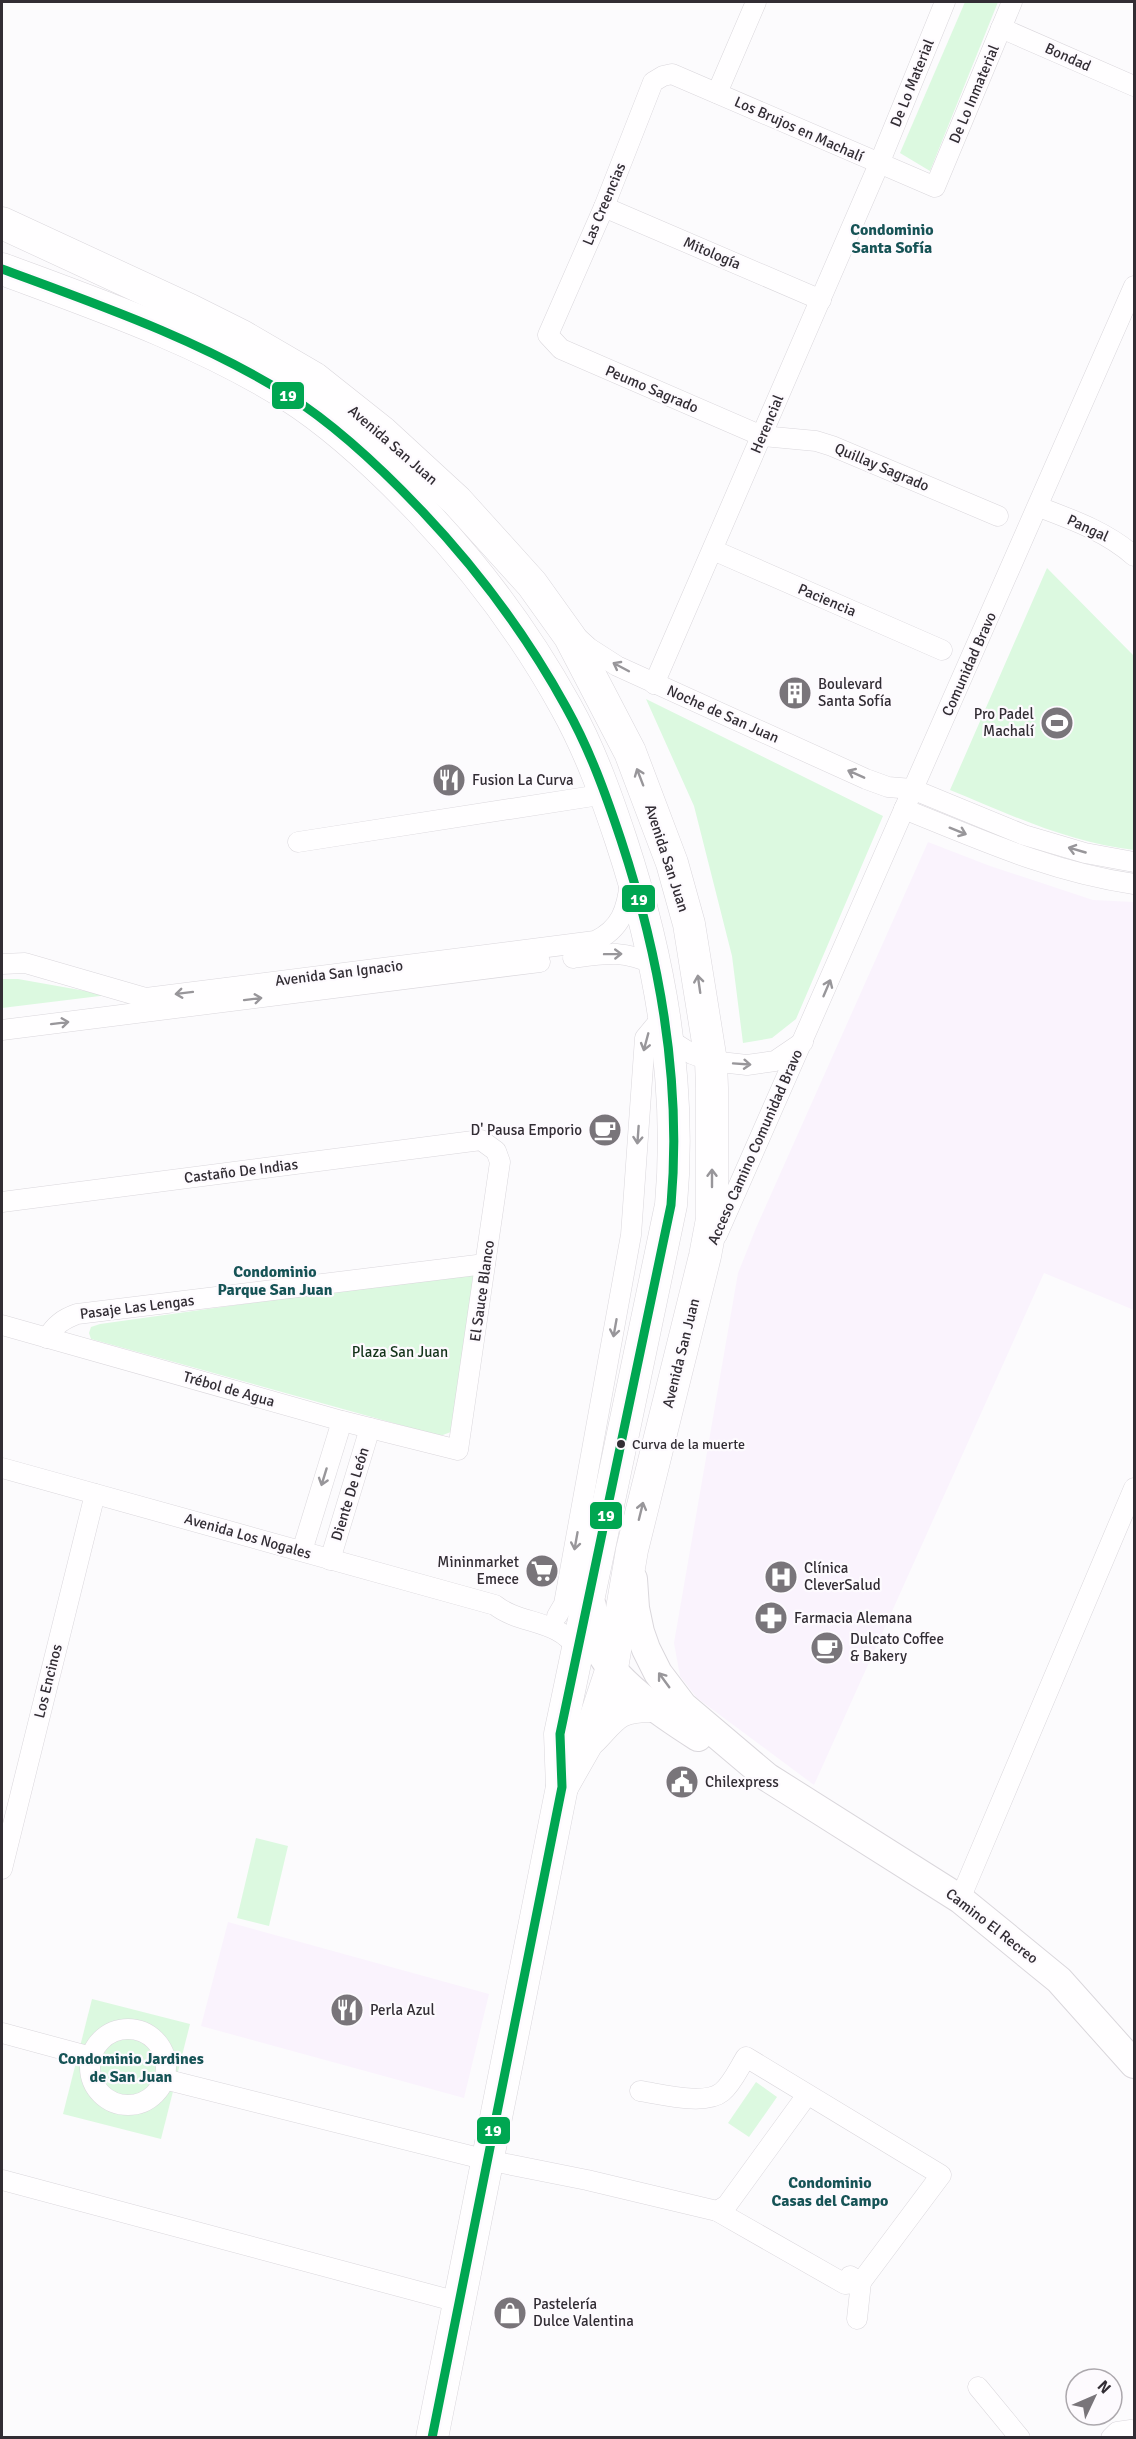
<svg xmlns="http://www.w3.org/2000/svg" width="1136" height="2439" viewBox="0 0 1136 2439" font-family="Signika,sans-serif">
<rect width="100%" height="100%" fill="#fcfbfd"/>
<g fill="#faf3fd">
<path d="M928,842L990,866L1093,900L1134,902V1310L1044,1273L814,1785L697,1698L680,1676L674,1643L738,1273L756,1228Z"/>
<path d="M228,1922L489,1994L464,2098L201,2026Z"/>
</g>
<g fill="#dcf9e0">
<path d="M965,2H998L930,171L900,153Z"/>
<path d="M1047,568L1134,656V850C1069,843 1011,815 950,790Z"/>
<path d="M646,699L883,816L796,1019L772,1038L743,1043L732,956L694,806Z"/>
<path d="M2,979H18L108,995L2,1008Z"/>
<path d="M464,1273L475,1274L451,1432L440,1436L91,1339L89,1333L91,1327L100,1324Z"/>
<path d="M256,1838L288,1846L269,1926L237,1918Z"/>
<path d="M92,1999L190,2024L161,2139L63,2114Z"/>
<path d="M756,2082L777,2097L749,2137L728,2123Z"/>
</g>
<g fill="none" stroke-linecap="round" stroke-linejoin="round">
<g stroke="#dad7dc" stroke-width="21">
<g id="street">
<path d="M1001,28L1134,86"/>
<path d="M717,93L756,2"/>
<path d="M604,207L821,300"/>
<path d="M1039,507C1073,520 1107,532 1134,556"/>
<path d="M998,516L832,446L816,441L762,436L561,349L548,335L604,207L653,82L663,76L672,74L935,187L1012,2"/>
<path d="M713,550L942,650"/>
<path d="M577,637L589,648L617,666L866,779L888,787L912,789L1024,835L1085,853L1134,862"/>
<path d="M654,684L879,164L945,2"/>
<path d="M904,809C981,840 1051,872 1134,884"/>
<path d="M298,842L606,794"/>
<path d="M573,958C608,953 623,950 656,965"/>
<path d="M2,964L25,963L146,998L595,941C621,929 627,909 630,882"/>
<path d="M2,1030L540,962"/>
<path d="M668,1039L692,1054L711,1061L747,1065L775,1061L803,1042"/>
<path d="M2,1202L481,1140L496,1151L500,1162L458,1450L342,1421L2,1325"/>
<path d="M717,1235L1134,286"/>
<path d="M47,1338C55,1325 63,1319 77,1314L485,1264"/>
<path d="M2,1468L495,1605C520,1625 559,1619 577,1649"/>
<path d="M302,1551L342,1421"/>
<path d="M330,1560L370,1428"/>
<path d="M557,1616L564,1604L631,1235L645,1038L664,1015"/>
<path d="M2,1869L95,1494"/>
<path d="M960,1899L1134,1488"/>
<circle cx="128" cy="2067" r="38"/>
<path d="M2,2033L91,2057"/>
<path d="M164,2079L487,2160L587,2180L717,2211L727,2205L807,2095"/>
<path d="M640,2091C661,2094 705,2106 722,2092C732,2084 739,2068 746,2057L941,2175L861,2282L845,2284L717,2211"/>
<path d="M2,2180L458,2302"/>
<path d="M850,2276L861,2282L857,2319"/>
<path d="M978,2387L1020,2438"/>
<path d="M1111,2438L1117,2432L1131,2430L1134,2434"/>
</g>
</g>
<g stroke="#dad7dc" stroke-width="30">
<g id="secondary">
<path d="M633,1579L635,1608L640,1632L646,1649L658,1673L683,1706L767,1777L960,1899L1059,1980L1134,2064"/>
<path d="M592,1606C593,1617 592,1632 596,1643C610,1680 665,1716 698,1737"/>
</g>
</g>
<g stroke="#dad7dc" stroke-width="33">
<g id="primary">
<path d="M2,223L190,310L242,336L314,378L382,432L457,501L532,584L570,637L630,752L672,863L689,924L711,1061L712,1088V1219L705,1256L632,1550L612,1668L587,1743L562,1787"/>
<path d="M2,269C99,305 200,340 288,395C337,426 382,469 421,510C477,569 527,636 566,707C590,750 606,795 621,840C660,958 682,1081 671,1205L560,1734L562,1787L432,2438"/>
<path d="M592,1738C614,1715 617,1706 651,1706"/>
</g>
</g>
<use href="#street" stroke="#fffeff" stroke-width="20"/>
<use href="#secondary" stroke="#fffeff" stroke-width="28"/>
<use href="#primary" stroke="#fffeff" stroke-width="32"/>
<g stroke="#fdfafe" stroke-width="14">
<path id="bus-1" d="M2,269C99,305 200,340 288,395C337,426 382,469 421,510C477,569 527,636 566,707C590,750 606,795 621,840C660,958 682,1081 671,1205L560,1734L562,1787L432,2438"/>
</g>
<use href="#bus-1" stroke="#00a651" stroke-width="9"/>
</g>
<defs><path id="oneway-shaft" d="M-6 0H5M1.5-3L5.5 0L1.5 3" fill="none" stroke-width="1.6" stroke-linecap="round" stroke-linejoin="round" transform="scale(1.5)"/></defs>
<g stroke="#98969a">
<use href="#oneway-shaft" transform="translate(621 667) rotate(-152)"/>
<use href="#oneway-shaft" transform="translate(856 774) rotate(-156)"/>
<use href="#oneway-shaft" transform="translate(640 777) rotate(-111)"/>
<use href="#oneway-shaft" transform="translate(958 831) rotate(22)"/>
<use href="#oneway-shaft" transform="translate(1077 850) rotate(-164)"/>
<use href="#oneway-shaft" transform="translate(613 954) rotate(-1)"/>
<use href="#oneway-shaft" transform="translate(699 984) rotate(-98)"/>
<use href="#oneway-shaft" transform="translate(827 988) rotate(-67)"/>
<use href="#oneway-shaft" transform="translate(184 993) rotate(173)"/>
<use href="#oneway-shaft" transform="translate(253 999) rotate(-7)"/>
<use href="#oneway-shaft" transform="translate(60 1023) rotate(-7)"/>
<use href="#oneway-shaft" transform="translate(646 1042) rotate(105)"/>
<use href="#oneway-shaft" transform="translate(742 1064) rotate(4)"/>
<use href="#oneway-shaft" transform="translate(638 1135) rotate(94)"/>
<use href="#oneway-shaft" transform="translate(712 1178) rotate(-90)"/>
<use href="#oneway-shaft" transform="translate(615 1328) rotate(100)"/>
<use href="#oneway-shaft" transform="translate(324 1477) rotate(107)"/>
<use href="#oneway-shaft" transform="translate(641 1511) rotate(-76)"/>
<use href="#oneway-shaft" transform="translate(576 1541) rotate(100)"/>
<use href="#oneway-shaft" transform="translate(664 1680) rotate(-126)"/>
</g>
<defs>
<g id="building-disc" transform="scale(1.725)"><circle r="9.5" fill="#79757a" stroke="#fdfafe"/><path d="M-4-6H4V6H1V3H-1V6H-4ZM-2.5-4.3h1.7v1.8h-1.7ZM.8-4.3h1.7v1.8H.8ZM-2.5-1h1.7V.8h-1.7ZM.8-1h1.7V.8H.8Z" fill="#fff"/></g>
<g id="stadium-disc" transform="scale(1.725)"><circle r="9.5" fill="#79757a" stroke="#fdfafe"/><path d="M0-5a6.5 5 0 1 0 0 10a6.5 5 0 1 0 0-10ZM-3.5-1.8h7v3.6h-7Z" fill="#fff"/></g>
<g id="restaurant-disc" transform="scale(1.725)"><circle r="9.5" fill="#79757a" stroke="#fdfafe"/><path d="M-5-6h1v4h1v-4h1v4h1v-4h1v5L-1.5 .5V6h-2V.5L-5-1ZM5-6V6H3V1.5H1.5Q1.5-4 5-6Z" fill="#fff"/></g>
<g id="cafe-disc" transform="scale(1.725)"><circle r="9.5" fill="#79757a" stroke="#fdfafe"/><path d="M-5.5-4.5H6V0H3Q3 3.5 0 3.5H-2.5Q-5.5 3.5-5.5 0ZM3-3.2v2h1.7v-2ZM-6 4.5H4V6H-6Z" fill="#fff"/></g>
<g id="supermarket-disc" transform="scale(1.725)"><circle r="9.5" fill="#79757a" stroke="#fdfafe"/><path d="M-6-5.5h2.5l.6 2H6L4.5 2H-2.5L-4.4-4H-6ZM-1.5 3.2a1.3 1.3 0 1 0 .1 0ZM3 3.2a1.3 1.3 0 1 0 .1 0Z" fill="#fff"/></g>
<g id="hospital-disc" transform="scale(1.725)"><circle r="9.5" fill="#79757a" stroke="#fdfafe"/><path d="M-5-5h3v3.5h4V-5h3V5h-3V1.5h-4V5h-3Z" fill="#fff"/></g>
<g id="pharmacy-disc" transform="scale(1.725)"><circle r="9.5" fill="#79757a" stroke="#fdfafe"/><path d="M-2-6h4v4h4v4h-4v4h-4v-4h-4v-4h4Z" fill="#fff"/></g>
<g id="civic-disc" transform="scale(1.725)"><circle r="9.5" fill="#79757a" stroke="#fdfafe"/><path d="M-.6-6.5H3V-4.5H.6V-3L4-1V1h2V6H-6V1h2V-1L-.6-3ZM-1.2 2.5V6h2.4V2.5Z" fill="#fff"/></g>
<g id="shop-disc" transform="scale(1.725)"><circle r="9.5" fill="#79757a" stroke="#fdfafe"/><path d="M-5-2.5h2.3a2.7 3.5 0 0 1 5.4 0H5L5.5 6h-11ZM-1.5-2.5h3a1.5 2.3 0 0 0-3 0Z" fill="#fff"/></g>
</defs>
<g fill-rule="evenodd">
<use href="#building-disc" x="795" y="693"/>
<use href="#stadium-disc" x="1057" y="723"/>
<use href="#restaurant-disc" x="449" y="780"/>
<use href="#cafe-disc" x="605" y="1130"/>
<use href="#supermarket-disc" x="542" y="1571"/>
<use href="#hospital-disc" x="781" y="1577"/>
<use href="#pharmacy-disc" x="771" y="1618"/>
<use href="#cafe-disc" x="827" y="1648"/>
<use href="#civic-disc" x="682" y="1782"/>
<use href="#restaurant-disc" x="347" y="2010"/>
<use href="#shop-disc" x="510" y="2313"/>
</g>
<circle fill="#322d34" stroke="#fdfafe" stroke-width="2" cx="621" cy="1444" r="5"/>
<g text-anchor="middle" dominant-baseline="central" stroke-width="4.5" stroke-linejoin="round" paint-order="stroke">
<g font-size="14" fill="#322d34" stroke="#fdfafe" text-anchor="start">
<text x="632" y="1444">Curva de la muerte</text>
</g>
<g font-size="15" fill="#322d34" stroke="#fdfafe">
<text transform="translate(1068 57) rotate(24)">Bondad</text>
<text transform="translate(912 83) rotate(-68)">De Lo Material</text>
<text transform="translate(974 94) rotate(-67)">De Lo Inmaterial</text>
<text transform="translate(799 129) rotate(24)">Los Brujos en Machalí</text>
<text transform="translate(604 204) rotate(-67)">Las Creencias</text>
<text transform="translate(712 253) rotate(23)">Mitología</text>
<text transform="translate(652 389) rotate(23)">Peumo Sagrado</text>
<text transform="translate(767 424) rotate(-67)">Herencial</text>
<text transform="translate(393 445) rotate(41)">Avenida San Juan</text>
<text transform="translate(882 467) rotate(23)">Quillay Sagrado</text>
<text transform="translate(1088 528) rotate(25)">Pangal</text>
<text transform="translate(827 600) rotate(23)">Paciencia</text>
<text transform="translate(969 664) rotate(-66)">Comunidad Bravo</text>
<text transform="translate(723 714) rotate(24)">Noche de San Juan</text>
<text transform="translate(667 858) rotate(72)">Avenida San Juan</text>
<text transform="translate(339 973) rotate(-7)">Avenida San Ignacio</text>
<text transform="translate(755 1147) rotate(-66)">Acceso Camino Comunidad Bravo</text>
<text transform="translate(241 1171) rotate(-7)">Castaño De Indias</text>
<text transform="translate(482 1291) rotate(-82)">El Sauce Blanco</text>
<text transform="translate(137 1307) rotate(-7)">Pasaje Las Lengas</text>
<text transform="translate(681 1353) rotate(-76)">Avenida San Juan</text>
<text transform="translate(229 1389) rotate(16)">Trébol de Agua</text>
<text transform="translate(350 1494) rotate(-73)">Diente De León</text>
<text transform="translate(248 1536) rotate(16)">Avenida Los Nogales</text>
<text transform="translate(48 1681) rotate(-76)">Los Encinos</text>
<text transform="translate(992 1926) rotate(38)">Camino El Recreo</text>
</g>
<g font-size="15" fill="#322d34" stroke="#fdfafe" text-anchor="start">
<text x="818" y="684">Boulevard<tspan x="818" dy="17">Santa Sofía</tspan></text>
<text x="1034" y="714" text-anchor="end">Pro Padel<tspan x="1034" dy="17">Machalí</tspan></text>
<text x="472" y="780">Fusion La Curva</text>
<text x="582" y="1130" text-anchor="end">D' Pausa Emporio</text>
<text x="519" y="1562" text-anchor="end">Mininmarket<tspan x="519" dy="17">Emece</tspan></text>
<text x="804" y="1568">Clínica<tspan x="804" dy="17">CleverSalud</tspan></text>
<text x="794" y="1618">Farmacia Alemana</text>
<text x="850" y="1639">Dulcato Coffee<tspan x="850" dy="17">&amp; Bakery</tspan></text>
<text x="705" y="1782">Chilexpress</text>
<text x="370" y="2010">Perla Azul</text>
<text x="533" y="2304">Pastelería<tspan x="533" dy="17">Dulce Valentina</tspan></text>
</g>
<g font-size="15" fill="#13331a" stroke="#fdfafe">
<text x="400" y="1352">Plaza San Juan</text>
</g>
<g font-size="16" font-weight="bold" fill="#165356" stroke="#fdfafe">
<text x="892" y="230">Condominio<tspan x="892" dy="18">Santa Sofía</tspan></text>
<text x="275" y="1272">Condominio<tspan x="275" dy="18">Parque San Juan</tspan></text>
<text x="131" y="2059">Condominio Jardines<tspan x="131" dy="18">de San Juan</tspan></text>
<text x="830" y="2183">Condominio<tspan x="830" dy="18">Casas del Campo</tspan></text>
</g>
</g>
<g stroke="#fdfafe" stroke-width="2">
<rect x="271" y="381" width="34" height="29" rx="6" fill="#00a651"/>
<rect x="621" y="884" width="35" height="29" rx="6" fill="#00a651"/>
<rect x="589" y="1501" width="34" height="29" rx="6" fill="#00a651"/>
<rect x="476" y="2116" width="35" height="29" rx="6" fill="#00a651"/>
</g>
<g font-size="16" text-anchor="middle" font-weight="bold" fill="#fff">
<text x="288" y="401">19</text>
<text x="639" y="905">19</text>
<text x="606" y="1521">19</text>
<text x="493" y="2136">19</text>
</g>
<rect width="1136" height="2439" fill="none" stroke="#322d34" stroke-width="6"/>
<g transform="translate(1094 2397) rotate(46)"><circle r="28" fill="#fdfafe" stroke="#aca8ad" stroke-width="1.5"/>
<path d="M0-4.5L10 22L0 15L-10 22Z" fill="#79757a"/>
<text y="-9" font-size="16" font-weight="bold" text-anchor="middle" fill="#322d34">N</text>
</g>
</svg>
